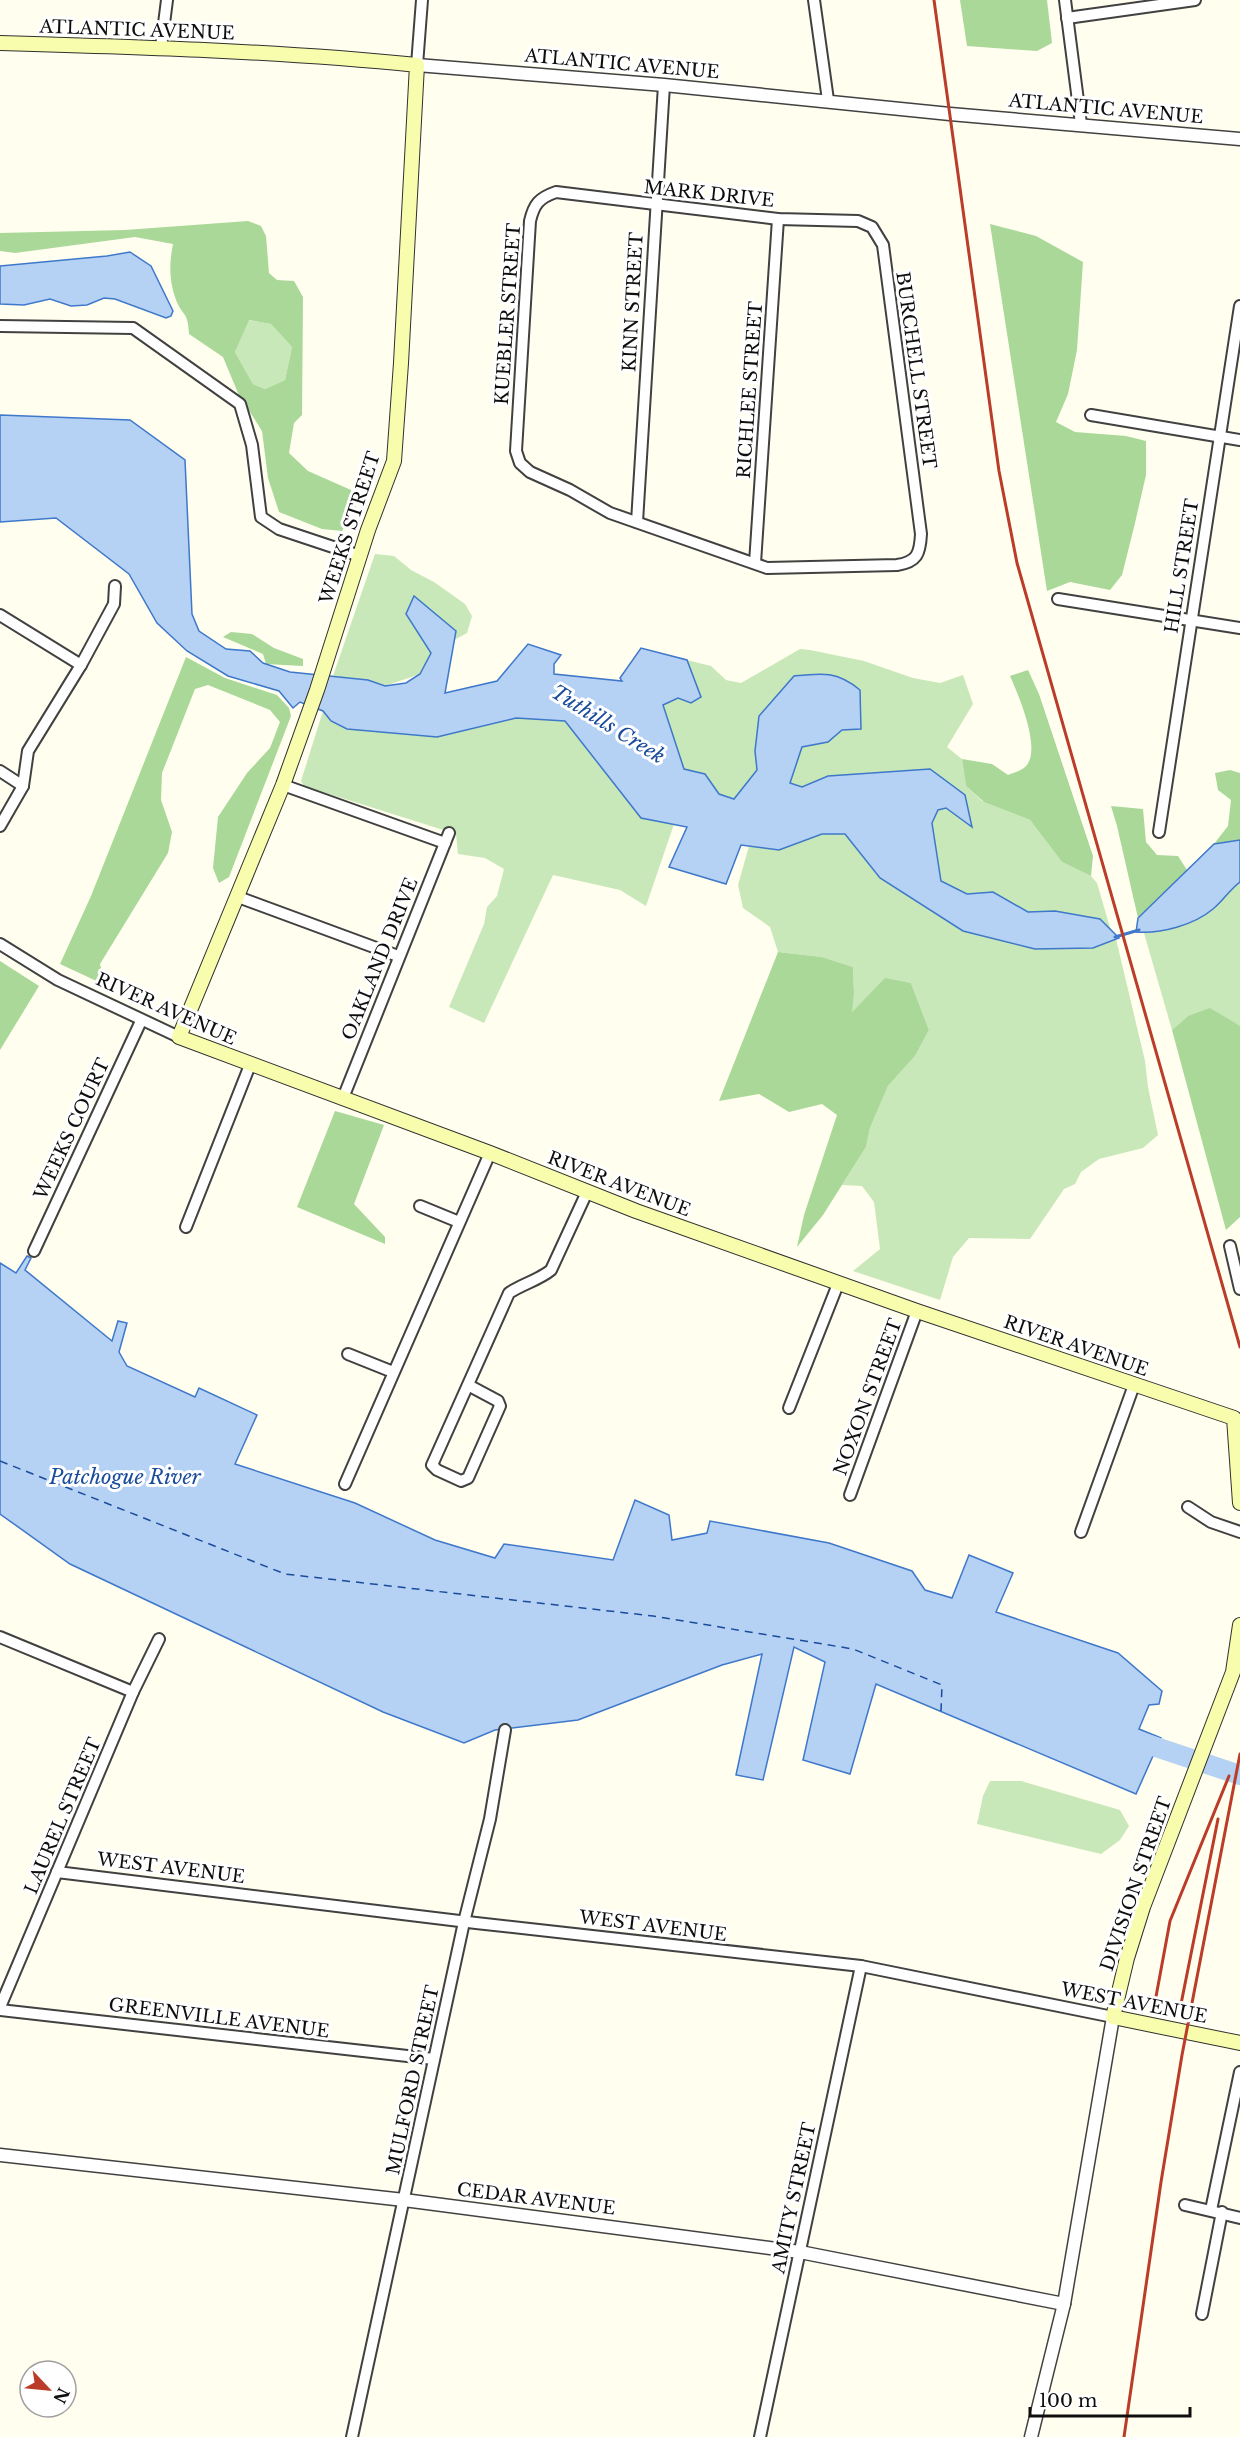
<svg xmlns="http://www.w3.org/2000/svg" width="1240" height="2437" viewBox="0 0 1240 2437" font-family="'Libre Baskerville',serif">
<rect width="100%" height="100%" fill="#fffeef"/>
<g fill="#c9e8b9">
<path d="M248,320L271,324L292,347L285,380L265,389L253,384L235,352Z"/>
<path d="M375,554L394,556L411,570L434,582L465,604L472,616L467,633L454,640L456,630L406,614L431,653L420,674L385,686L368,680L333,676Z"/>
<path d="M800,649L810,650L864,661L913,678L940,683L963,675L973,704L947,747L962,759L966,786L982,801L1030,820L1062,862L1091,876L1097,883L1111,931L1100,919L1055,911L1027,912L993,892L967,894L941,881L932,823L938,809L946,808L972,826L965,795L828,776L802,787L789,783L802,747L828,742L842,730L862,707L755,751L757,770L734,799L719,794L705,774L684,769L663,705L678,698L691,703L701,697L687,660L711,666L726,680L741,683Z"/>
<path d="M323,711L331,721L437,737L518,718L565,721L641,817L674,824L646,906L620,890L553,875L484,1023L449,1007L484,924L487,907L497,896L504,869L485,858L458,854L456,834L304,786L301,781Z"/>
<path d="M822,834H845L880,878L964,931L1093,948L1116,939L1145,1061L1148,1087L1158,1135L1143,1148L1099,1159L1081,1172L1075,1184L1064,1189L1030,1239L969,1238L953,1257L940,1300L853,1271L880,1249L874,1202L862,1186L842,1185L866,1147L870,1128L888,1086L915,1056L929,1030L911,983L885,979L851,1013L854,993L853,967L822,957L778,952L770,927L743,908L738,885L749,846L779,850Z"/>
<path d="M1240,882V1026L1188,1016L1172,1030L1144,933L1189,923L1212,910Z"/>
<path d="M990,1781H1021L1120,1810L1129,1826L1120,1840L1101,1854L977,1824L983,1796Z"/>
</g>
<g fill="#aad899" fill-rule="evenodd">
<path d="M960,0H1047L1052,43L1037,51L967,46Z"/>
<path d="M248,221L261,226L266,236L269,273L277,280L294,281L303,297L302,415L294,423L289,453L308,471L351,490L356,508L342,531L322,529L279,512L268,478L262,431L238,393L223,357L189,334C188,311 183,317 176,300C169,281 169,264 173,244L135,237L15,253L0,251V233L125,230ZM249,320L271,324L292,347L285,380L265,389L253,384L235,352Z"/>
<path d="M990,224L1036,236L1083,262L1077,350L1068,394L1056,422L1075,432L1126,436L1146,441V475L1135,523L1122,575L1110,590L1070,582L1047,591Z"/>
<path d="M231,632L252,634L274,648L303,659V666L266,664L263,654L223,637Z"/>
<path d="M186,657L225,678L277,695L289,708L291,716L229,877L219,883L213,868L218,817L247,773L270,748L280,722L270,710L208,685L195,689L162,773L161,800L172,832L168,853L100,964L105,985L60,964L91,896Z"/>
<path d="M1028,670L1039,694L1093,856L1091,876L1062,862L1030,820L984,802L966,786L962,759L992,764L1008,775C1013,773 1021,771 1025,767C1043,751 1018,694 1010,676Z"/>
<path d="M1230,770L1240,773V840L1214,844L1228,826L1231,800L1218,790L1215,773Z"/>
<path d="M1111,806L1143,809L1146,842L1157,855L1178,856L1187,870L1138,918L1117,826Z"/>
<path d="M778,952L822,957L853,967L854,993L852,1012L885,978L911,983L929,1030L915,1056L888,1086L870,1128L866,1147L823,1215L797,1247L804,1215L837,1115L822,1104L789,1112L759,1094L719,1101Z"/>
<path d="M0,961L39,986L0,1050Z"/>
<path d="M1210,1008L1240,1026V1217L1226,1230L1172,1030L1188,1016Z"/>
<path d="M335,1111L384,1125L354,1204L385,1237V1244L297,1207Z"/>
</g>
<g fill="#b5d1f4" stroke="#3e78ca" stroke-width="1.5">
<path d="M130,252L151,266L173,311L171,316L166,318L115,299L104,298L87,305L71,306L50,299L24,305L0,304V266L107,256Z"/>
<path d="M0,415L130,420L185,460L192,614L199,631L226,649L250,651L263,663L290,672L368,680L385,686L406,683L420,674L431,653L406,614L414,596L456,631L445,693L497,681L528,644L561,655L554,664V674L622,681L620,678L641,648L687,660L701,697L691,703L678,698L663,705L684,769L705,774L719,794L734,799L757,770L755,751L759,716L794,676C822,673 837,671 860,690L861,729L842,730L828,742L802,747L790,783L802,787L828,776L930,769L965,795L972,827L946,808L938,810L932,823L941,881L967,894L993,892L1028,912L1055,911L1100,919L1119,938L1093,948L1035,949L963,931L880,878L845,834H822L779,850L741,845L726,884L669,867L687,827L641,818L565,721L516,718L437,737L347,729L331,721L323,711L300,702L293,708L279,691L228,676L187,651L157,623L129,574L56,518L0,522Z"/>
<path d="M1240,840V882C1230,889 1223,901 1213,909C1194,925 1161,934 1136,932L1138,918L1214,844Z"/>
<path d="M27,1256L31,1258L25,1270L112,1341L118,1321L127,1323L119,1352L127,1366L195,1397L199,1388L257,1415L235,1464L355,1503L435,1540L495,1558L504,1544L613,1560L635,1500L669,1515L672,1540L707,1533L710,1521L829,1543L912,1571L925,1590L952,1598L969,1555L1013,1573L996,1612L1118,1653L1162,1691L1159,1704L1149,1705L1139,1729L1161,1738L1136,1794L876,1684L850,1774L803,1760L825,1662L794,1647L763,1780L736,1775L762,1654L722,1665L578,1720L495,1730L464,1743L383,1712L70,1564L0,1514V1263L16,1273Z"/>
</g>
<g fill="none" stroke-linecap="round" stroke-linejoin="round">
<path stroke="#3e78ca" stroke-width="3" d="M1115,937L1139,930"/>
<path stroke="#b5d1f4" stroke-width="20" d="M1132,1739L1240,1775"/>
<path stroke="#1a4c9c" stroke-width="1.5" stroke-dasharray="8 6" stroke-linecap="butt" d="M0,1461L285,1574L653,1616L853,1649L942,1685L941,1711"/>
<g stroke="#414141" stroke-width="14">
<g id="minor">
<path d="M814,0L828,100"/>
<path d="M1065,0L1081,124"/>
<path d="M1067,18L1195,0"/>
<path d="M161,47L167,0"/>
<path d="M417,65L422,0"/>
<path d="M556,192L778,219L858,221L872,227L883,245L921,534C920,554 917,562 897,565L767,568L610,513L570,490L530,472L520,463L516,451L530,221C534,204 539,198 556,192Z"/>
<path d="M0,326L133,328L240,404L252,445L261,517L279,529L360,556"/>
<path d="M1091,415L1240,440"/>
<path d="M637,522L664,85"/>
<path d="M755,563L778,219"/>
<path d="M1058,599L1240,628"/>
<path d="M0,615L81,665"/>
<path d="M0,771L23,786"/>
<path d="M283,785L445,843"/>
<path d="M0,826L23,786L28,751L81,665L114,604L115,586"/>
<path d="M1159,832L1240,306"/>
<path d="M238,897L398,956"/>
<path d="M0,944L58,980L179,1037"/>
<path d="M343,1098L449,833"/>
<path d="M420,1206L459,1222"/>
<path d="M186,1227L250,1065"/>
<path d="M1230,1246L1240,1289"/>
<path d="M34,1251L141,1021"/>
<path d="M348,1354L393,1372"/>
<path d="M468,1385L498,1401L500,1406L468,1478L461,1481L437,1470L432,1465L509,1293C522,1284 539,1280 551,1270L587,1192"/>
<path d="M789,1408L838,1284"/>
<path d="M345,1484L490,1153"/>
<path d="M850,1495L917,1311"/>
<path d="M1188,1507L1211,1522L1240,1532"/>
<path d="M1081,1532L1134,1385"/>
<path d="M0,1637L133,1692"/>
<path d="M57,1872L476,1923L861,1966L1113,2017"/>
<path d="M0,2007L133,1692L159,1639"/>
<path d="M0,2010L434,2059"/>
<path d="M1185,2205L1240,2218"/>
<path d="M1211,2210L1240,2072"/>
<path d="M1202,2314L1222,2212"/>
<path d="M352,2437L464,1922L490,1819L505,1730"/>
<path d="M760,2437L861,1966"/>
</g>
</g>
<g stroke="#414141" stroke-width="15">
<g id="tertiary">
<path d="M417,65L664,85L950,114L1240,139"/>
<path d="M0,2155L404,2200L800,2252L1064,2304"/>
<path d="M1031,2437L1064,2304L1113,2017"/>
</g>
</g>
<g stroke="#303030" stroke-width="16">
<g id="secondary">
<path d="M0,43C139,47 278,51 417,65L401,363L394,461L368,530L317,690L283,785L179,1037L490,1153L636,1211L917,1311L1234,1418L1240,1503"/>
<path d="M1240,1625L1233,1672L1143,1907L1127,1958L1113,2017L1240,2043"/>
</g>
</g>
<use href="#minor" stroke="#fff" stroke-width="10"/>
<use href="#tertiary" stroke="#fff" stroke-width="12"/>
<use href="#secondary" stroke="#f7fdac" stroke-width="14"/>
<g stroke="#ba3c29" stroke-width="3">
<path d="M934,0L999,471L1017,563L1240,1347"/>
<path d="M1155,2002L1170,1921L1229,1776"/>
<path d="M1180,2009L1218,1819"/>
<path d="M1124,2437L1161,2182L1182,2055L1240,1754"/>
</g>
</g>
<g text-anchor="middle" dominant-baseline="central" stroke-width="6" stroke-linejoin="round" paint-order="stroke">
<g font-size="18" fill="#0e0e0e" stroke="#fff">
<text transform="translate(137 30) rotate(2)">ATLANTIC AVENUE</text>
<text transform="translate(622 64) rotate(5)">ATLANTIC AVENUE</text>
<text transform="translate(1106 109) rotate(5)">ATLANTIC AVENUE</text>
<text transform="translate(709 194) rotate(6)">MARK DRIVE</text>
<text transform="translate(633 302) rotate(-87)">KINN STREET</text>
<text transform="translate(508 314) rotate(-86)">KUEBLER STREET</text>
<text transform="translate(916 370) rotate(82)">BURCHELL STREET</text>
<text transform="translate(750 390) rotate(-86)">RICHLEE STREET</text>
<text transform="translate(350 528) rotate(-72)">WEEKS STREET</text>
<text transform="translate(1182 566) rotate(-81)">HILL STREET</text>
<text transform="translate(380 959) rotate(-68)">OAKLAND DRIVE</text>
<text transform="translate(166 1009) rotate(24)">RIVER AVENUE</text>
<text transform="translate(72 1129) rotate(-65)">WEEKS COURT</text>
<text transform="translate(619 1184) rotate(21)">RIVER AVENUE</text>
<text transform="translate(1076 1346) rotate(19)">RIVER AVENUE</text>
<text transform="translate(868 1397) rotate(-70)">NOXON STREET</text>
<text transform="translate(63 1816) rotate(-67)">LAUREL STREET</text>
<text transform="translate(171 1868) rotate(7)">WEST AVENUE</text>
<text transform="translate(1136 1884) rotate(-71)">DIVISION STREET</text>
<text transform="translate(653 1926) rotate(7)">WEST AVENUE</text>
<text transform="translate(1134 2003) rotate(11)">WEST AVENUE</text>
<text transform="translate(219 2018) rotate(7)">GREENVILLE AVENUE</text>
<text transform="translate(413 2080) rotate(-78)">MULFORD STREET</text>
<text transform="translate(794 2198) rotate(-78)">AMITY STREET</text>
<text transform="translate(536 2199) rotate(7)">CEDAR AVENUE</text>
</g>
<g font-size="20" font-style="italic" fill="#1a4c9c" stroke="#fff">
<text transform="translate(608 724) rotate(32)">Tuthills Creek</text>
<text x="125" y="1477">Patchogue River</text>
</g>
</g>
<g transform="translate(48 2389) rotate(116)"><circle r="28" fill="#ffffff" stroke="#9f9f9f" stroke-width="1.5"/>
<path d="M0-4.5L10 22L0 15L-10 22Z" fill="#ba3c29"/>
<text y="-9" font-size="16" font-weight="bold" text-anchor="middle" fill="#0e0e0e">N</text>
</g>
<path d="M1030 2407v9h160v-9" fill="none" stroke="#0e0e0e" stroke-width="3"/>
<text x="1039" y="2407" font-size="18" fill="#0e0e0e" stroke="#ffffff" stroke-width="4.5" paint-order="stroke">100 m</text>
</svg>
